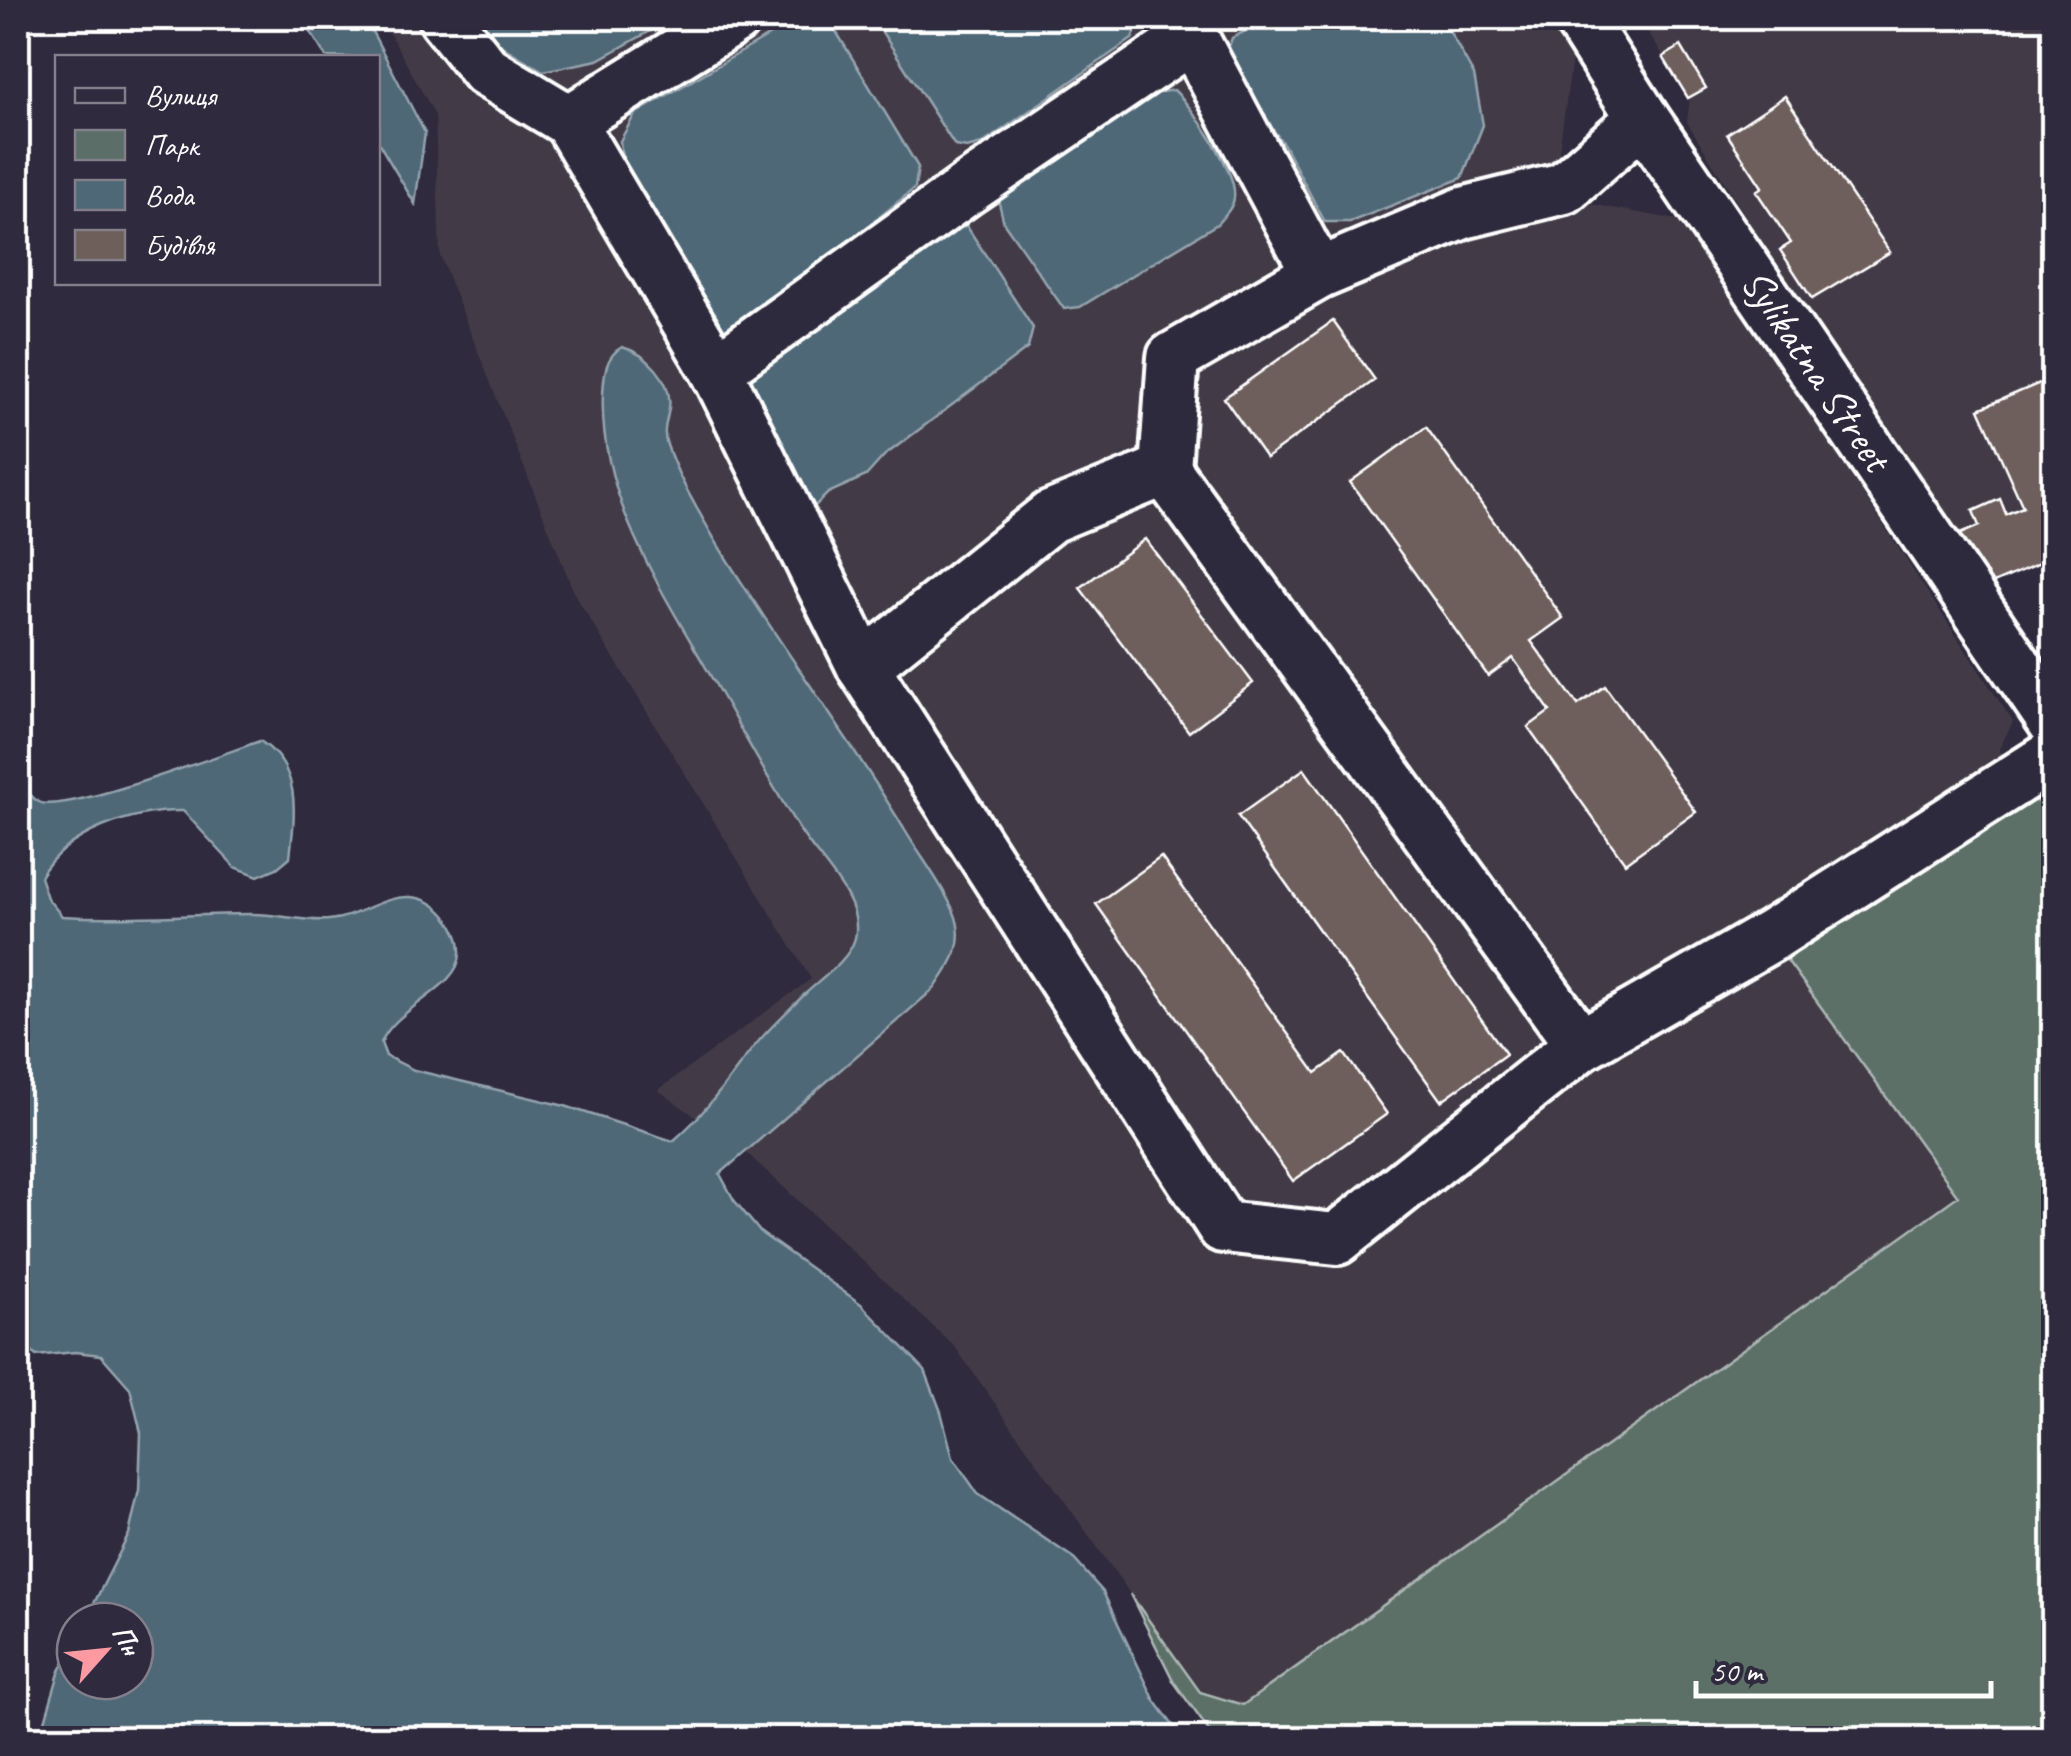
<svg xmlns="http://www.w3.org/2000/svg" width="2071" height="1756" viewBox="0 0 2071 1756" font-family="Caveat,sans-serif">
<rect width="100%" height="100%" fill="#2f2a3d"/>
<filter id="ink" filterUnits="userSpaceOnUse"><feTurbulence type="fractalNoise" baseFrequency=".01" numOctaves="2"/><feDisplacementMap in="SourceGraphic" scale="20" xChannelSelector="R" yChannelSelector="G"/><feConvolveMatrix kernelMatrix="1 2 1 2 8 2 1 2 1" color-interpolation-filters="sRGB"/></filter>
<g filter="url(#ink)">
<g fill="#423a46">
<path d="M381,18H1547L1572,59L1556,172L1574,201L1683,221L2013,722L1999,749L2028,800L2053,804V1140L1243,1705L1200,1692L955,1347L749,1155L658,1090L811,979L575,595L440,256L435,115Z"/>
<path d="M1639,18H2053V557L1984,587L1960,534L1944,536L1687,122L1690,98L1705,88L1664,57Z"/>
</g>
<path fill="#5b6f68" stroke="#adb7b4" stroke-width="2.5" d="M2028,800L2053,804V1738H1214L1174,1682L1130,1594L1200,1692L1243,1705L1958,1196L1784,956Z"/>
<g fill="#4f6878" stroke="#95a4ae" stroke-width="2.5">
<path d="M302,18H365L425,133L415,204L378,142V58L326,57Z"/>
<path d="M480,18H674L598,60L543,71L495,42Z"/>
<path d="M809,18H828L918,167L915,188L762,313L728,334L706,327L626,187L620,141L635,114L782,28Z"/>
<path d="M873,18H1131L1136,31L1132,39L982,144L967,148L955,146Z"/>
<path d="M1271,18H1442L1474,75L1483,125L1462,178L1350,222H1325L1284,145L1224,60L1232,38Z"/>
<path d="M1174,90C1193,108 1238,172 1234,198C1233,208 1224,216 1217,224L1080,307L1064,309L1004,223L999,203L1003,186L1149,94Z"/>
<path d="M946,224L966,225L1033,328L1028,348L884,456L866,476L828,493L812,509L800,510L742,366Z"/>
<path d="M622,347C646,353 673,380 669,408C667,422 662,430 667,445C678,478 698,510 715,540C774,638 844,729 903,827C919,855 942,883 954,912C967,943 952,963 935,988L720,1174L734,1200L761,1233L861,1304L925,1370L941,1412L953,1458L978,1494L1072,1557L1103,1592L1154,1699L1182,1738H40L59,1673L75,1641V1681H135V1621H85L129,1534L139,1490L141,1433L130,1388L101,1355L75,1352L36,1356L18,1337V762C20,776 26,795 39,802C62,815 227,752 260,741C302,768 295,813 290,857L277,868L258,876L235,867L183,811C135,810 65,832 40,877L47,898L62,916C126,920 189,914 253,914C278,914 305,922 329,920C357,918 381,896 410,897C437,898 461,927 460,954C459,989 395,1007 381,1043L386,1056L414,1070L565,1106L673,1141C705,1114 727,1082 752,1049C768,1029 787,1012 805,994C821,979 850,959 855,938C864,900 819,861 801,832C770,783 742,731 713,680C663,592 598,498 603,393C604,376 605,356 622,347Z"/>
</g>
<g fill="#6e5f5b" stroke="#fff" stroke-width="2.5">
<path d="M1681,46L1706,88L1688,98L1663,57Z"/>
<path d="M1785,96L1890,252L1812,299L1780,250L1791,243L1756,191L1762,187L1727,134Z"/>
<path d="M1333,321L1375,380L1266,458L1224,398Z"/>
<path d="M2054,377V557L1984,587L1960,534L1979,526L1973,511L2000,499L2006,514L2023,507L1979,409Z"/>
<path d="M1426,427L1563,618L1531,641L1578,705L1605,686L1696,812L1625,863L1528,727L1550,711L1513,658L1488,676L1350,482Z"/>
<path d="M1145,539L1253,683L1189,732L1080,588Z"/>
<path d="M1304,769L1506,1054L1441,1101L1238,816Z"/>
<path d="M1161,857L1316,1073L1344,1053L1387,1114L1293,1181L1096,904Z"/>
</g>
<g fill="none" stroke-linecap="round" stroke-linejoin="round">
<g stroke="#fff" stroke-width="58">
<g id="minor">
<path d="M444,18L486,71L569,121L716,370L863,667L1223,1227L1337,1239L1581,1045L1771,936L2054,755"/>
<path d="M1176,18L1192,37L1318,274"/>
<path d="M1579,18L1643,118L2054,722"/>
<path d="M569,121L735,18"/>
<path d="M716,370L966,190L1192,37"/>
<path d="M1165,470L1581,1045"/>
<path d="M863,667L1050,517L1165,470L1173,358L1318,274L1463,213L1564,188L1643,118"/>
</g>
</g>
<use href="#minor" stroke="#2f2a3d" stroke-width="50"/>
</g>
</g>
<g text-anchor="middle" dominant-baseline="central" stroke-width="8" stroke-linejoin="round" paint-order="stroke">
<g font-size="42" fill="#fff" stroke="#2f2a3d">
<text transform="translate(1816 370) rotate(56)">Sylikatna Street</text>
</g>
</g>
<rect width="2071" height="1756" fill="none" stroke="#2f2a3d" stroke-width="60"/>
<rect x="30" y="30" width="2011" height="1696" fill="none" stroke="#fff" stroke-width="4" filter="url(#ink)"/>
<rect x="55" y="55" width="325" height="230" fill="#2f2a3d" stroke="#827f8b" stroke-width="2.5"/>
<rect x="75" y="88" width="50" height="15" fill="#2f2a3d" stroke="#827f8b" stroke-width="2.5"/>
<text x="145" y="105" font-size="30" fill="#ffffff">Вулиця</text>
<rect x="75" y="130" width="50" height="30" fill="#5b6f68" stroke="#827f8b" stroke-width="2.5"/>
<text x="145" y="155" font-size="30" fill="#ffffff">Парк</text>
<rect x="75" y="180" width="50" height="30" fill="#4f6878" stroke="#827f8b" stroke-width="2.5"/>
<text x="145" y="205" font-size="30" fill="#ffffff">Вода</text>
<rect x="75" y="230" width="50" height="30" fill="#6e5f5b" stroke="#827f8b" stroke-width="2.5"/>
<text x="145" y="255" font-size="30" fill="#ffffff">Будівля</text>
<g transform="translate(105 1651) rotate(63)"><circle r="48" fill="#2f2a3d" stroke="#827f8b" stroke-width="2.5"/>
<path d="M0-8L18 38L0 25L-18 38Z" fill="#ff9aa2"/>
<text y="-15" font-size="28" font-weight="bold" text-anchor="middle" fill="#ffffff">Пн</text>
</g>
<path d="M1696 1681v15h295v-15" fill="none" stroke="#ffffff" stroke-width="5"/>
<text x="1711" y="1681" font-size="30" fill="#ffffff" stroke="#2f2a3d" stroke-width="8" paint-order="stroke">50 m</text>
</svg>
